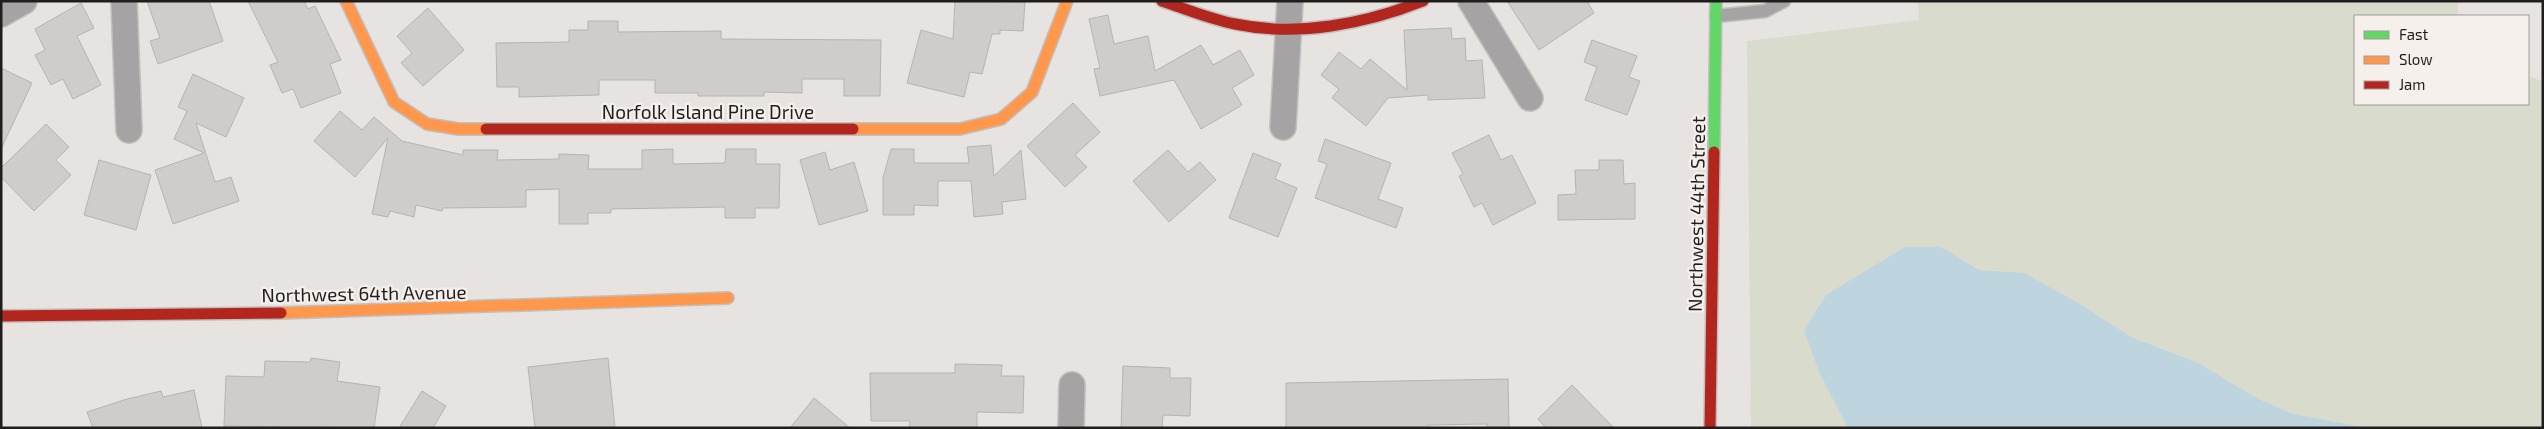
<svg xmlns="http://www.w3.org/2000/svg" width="2544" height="429" viewBox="0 0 2544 429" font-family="'Exo 2',sans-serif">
<rect width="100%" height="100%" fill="#e6e3e1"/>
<path fill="#d9dccd" d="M1918,1H2458V16H2355V104H2528V76L2543,81V428H1751L1747,41L1919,20Z"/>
<path fill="#bed4de" d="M1905,247H1941L1979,270L2024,273L2077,302L2131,337L2198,363L2258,399L2293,414L2368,428H1848L1819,372L1804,330L1826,295Z"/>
<g fill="#cfcccb" stroke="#b6b4b3">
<path d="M147,1H209L223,41L158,64L150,41L160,38Z"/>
<path d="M248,1H304L308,9L315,6L341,60L330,64L341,93L301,108L293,89L282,93L270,65L278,62Z"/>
<path d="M955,1L1025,2L1023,31L1000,30V34H992L982,74L970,72L964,97L907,83L921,30L953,39Z"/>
<path d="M1507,1H1587L1594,13L1539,50Z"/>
<path d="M81,3L94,28L77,36L101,85L73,99L63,79L51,85L35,55L45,50L35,29Z"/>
<path d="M428,8L464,50L423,86L401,63L412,53L397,36Z"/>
<path d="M1108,15L1114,44L1148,36L1155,71L1201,45L1213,65L1240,50L1254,75L1232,88L1242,105L1201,129L1174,80L1100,96L1094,69L1100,68L1089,19Z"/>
<path d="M588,21H618V32L721,31V39L881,40L880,96H844V79H802V93L764,92V96H698V93H655V80H599V95L519,97V87H497L496,43L569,42V30H588Z"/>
<path d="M1451,28L1452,39L1465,38L1466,61L1482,60L1485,98L1428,100V95L1388,98L1366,126L1332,98L1339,89L1321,75L1339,52L1361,69L1370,59L1407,90L1404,30Z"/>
<path d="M1592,40L1637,56L1629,77L1640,81L1627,115L1585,100L1597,67L1584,62Z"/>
<path d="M1,68L32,83L1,149Z"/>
<path d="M193,74L244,98L226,137L196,123L215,182L231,177L239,201L173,224L155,170L204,153L174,139L187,111L178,107Z"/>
<path d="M1073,103L1100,132L1075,155L1087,167L1065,187L1027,146Z"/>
<path d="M340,111L362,130L374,117L402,141L463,155V150H498L497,160L559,159V154L589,155L588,169H642V150L673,149V164L725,163L726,149H756V164H780L779,208H755V218H725V207L611,209V213H588V224H559V189L526,190V207L443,208L442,211L416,205L414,217L390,211L388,217L372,214L388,138L355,177L314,141Z"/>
<path d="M46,124L69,147L56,160L71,175L34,211L1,177V168Z"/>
<path d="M1489,135L1501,160L1512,155L1536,203L1493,225L1482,203L1474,207L1459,176L1463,174L1452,153Z"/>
<path d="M1325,139L1391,163L1378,199L1403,208L1396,228L1315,198L1327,164L1318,161Z"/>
<path d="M991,145L994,176L1021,150L1026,199L1002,202L1003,214L974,217L971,181H938V206L914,205V215H883V178L891,149H914V163H969L967,147Z"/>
<path d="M1168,150L1188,172L1200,162L1216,180L1169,222L1133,181Z"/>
<path d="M825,152L830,170L854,162L868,211L819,225L800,160Z"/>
<path d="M1253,153L1281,164L1275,179L1297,188L1278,237L1229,218Z"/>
<path d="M99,160L151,175L136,230L84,215Z"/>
<path d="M1599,160H1623L1624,184L1635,183V219L1558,220V195L1576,194L1575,170H1599Z"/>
<path d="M311,358L340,362L337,381L380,387L374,428L224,426L226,376L264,377L265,361L310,362Z"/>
<path d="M608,358L615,428H535L528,367Z"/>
<path d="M955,364L1002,365L1001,376H1024L1023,413L977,412V428H909L910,421H871L870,373H955Z"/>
<path d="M1123,366L1170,368V378H1191L1190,416L1163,415L1162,428H1121Z"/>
<path d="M1508,379L1509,428H1487V424L1428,425V428H1286V383Z"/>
<path d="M1572,385L1614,428H1546L1538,419Z"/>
<path d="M194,390L202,428H93L87,412L127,399L161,391L163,397Z"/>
<path d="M422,391L446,406L433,428H399Z"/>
<path d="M814,398L850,428H790Z"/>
</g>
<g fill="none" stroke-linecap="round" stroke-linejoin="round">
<g stroke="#c2c0bf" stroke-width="15">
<path id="lane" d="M1716,16L1765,11L1784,1"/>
</g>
<g stroke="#c2c0bf" stroke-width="28">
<g id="street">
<path d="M124,1L129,130"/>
<path d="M1471,1L1530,98"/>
<path d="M1,14L24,1"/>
<path d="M1283,127L1290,1"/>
<path d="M1071,428L1072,385"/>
</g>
</g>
<g stroke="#c2c0bf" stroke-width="14">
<path id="fast" d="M1714,152L1716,1"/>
</g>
<g stroke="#c2c0bf" stroke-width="14">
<g id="slow">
<path d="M346,1L394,102L427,124L459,129H486"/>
<path d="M853,129H960L1001,119L1032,92L1067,1"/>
<path d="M281,313L728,298"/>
</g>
</g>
<g stroke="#c2c0bf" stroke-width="14">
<g id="jam">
<path d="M1162,1C1186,9 1210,19 1235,24C1298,37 1365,24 1423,1"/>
<path d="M486,129H853"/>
<path d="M1,316L281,313"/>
<path d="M1710,428L1714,152"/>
</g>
</g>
<use href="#lane" stroke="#a5a3a3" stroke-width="12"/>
<use href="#street" stroke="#a5a3a3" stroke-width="25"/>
<use href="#fast" stroke="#63d668" stroke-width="11"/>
<use href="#slow" stroke="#ff974d" stroke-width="11"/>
<use href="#jam" stroke="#b3261e" stroke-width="11"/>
</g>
<g text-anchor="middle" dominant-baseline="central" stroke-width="4.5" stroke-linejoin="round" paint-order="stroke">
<g font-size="19" fill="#201e1d" stroke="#f6f0ec">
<text x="708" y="111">Norfolk Island Pine Drive</text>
<text transform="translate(1696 214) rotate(-89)">Northwest 44th Street</text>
<text transform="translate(364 293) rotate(-1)">Northwest 64th Avenue</text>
</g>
</g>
<rect width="2544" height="429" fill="none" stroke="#201e1d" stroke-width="5"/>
<rect x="2354" y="15" width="175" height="90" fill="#f6f0ec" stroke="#a09c99"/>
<rect x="2364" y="31" width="25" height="8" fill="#63d668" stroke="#a09c99"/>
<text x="2399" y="40" font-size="15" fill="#201e1d">Fast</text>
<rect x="2364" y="56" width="25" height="8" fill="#ff974d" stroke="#a09c99"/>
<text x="2399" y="65" font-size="15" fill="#201e1d">Slow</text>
<rect x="2364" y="81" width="25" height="8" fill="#b3261e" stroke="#a09c99"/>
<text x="2399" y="90" font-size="15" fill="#201e1d">Jam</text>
</svg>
